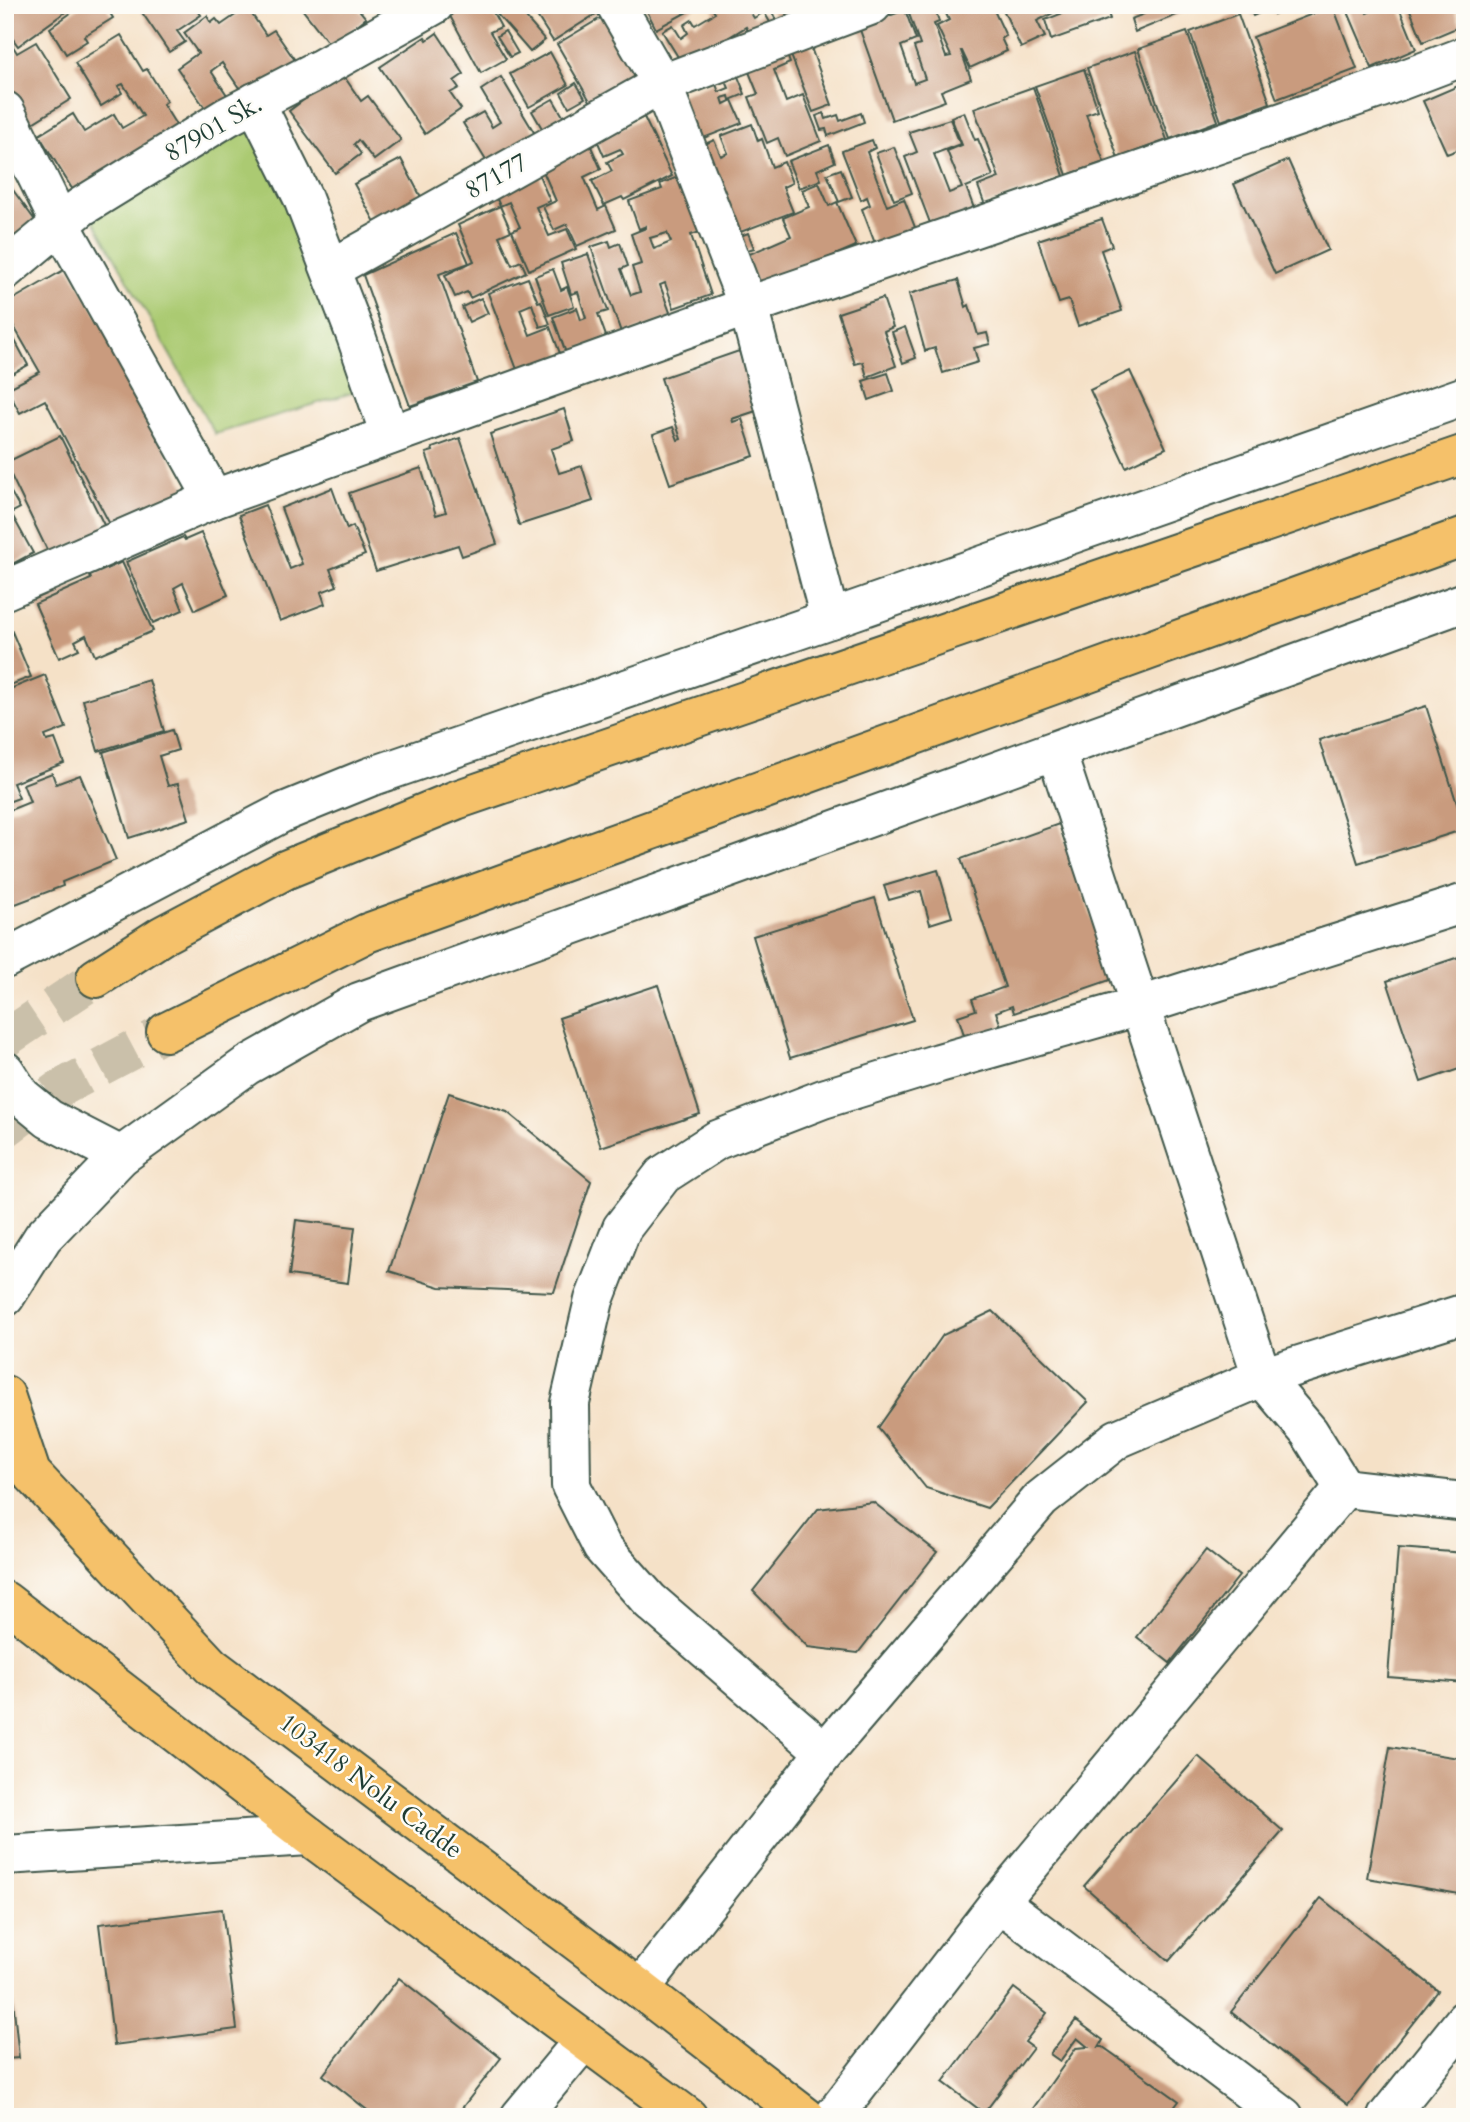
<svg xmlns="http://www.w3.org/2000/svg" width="1470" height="2122" viewBox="0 0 1470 2122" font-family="Cardo,serif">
<rect width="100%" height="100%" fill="#fdfcf7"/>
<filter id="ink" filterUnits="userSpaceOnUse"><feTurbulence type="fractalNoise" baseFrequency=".0143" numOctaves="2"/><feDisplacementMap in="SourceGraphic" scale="14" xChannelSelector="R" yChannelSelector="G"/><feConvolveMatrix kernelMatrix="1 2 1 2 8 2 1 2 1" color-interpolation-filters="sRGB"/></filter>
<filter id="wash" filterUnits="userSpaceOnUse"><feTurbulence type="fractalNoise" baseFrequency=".00686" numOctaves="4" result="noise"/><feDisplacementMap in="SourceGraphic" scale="28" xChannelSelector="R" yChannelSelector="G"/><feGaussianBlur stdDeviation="1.57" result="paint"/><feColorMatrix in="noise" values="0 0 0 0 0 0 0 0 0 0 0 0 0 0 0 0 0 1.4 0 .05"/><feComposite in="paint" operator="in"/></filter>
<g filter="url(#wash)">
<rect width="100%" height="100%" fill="#f5e1c7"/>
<path fill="#abca72" stroke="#658453" stroke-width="2" d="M248,116L368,388L215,434L89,212Z"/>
<g id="blocks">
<g fill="#c99b7e" fill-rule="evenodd">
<path d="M5,5H75L18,46L5,28Z"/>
<path d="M82,5H105L113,18L84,36L87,41L66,54L50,28Z"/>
<path d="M150,5H160L163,9L169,5H194L201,15L177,31L185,42L169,52L141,11Z"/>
<path d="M222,5H240L227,14Z"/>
<path d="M246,5H264L251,13L266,35L274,30L299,66L248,101L222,63L211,71L231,101L210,115L177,68L198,53L184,33L207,16L211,23L216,19L221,25L247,7Z"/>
<path d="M299,5H340L341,8L345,5H355L366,18L331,46Z"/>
<path d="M444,5H489L501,27L490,32L506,59L481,73Z"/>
<path d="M505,5H515L545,40L530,52L496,13Z"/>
<path d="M530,5H610L553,41Z"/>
<path d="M644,5H700L656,29Z"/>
<path d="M721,5H746L754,18L764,12L771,24L751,36L746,27L683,65L662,31L673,25L681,38L688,33L684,25L692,20L695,25L715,13L713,10Z"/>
<path d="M769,5H782L788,18L777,23Z"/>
<path d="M790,5H825L795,18Z"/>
<path d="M906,5H934L939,22L934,24L946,57L951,56L937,26L949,20L942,5H977L979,11L992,6L1006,36L1001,38L1007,51L970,68L962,51H961L971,79L941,91L945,101L892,120L859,27L905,10L916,40L901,46L914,83L925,79L914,47L920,45Z"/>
<path d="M1001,5H1050L1053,13L1037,21L1045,37L1021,48Z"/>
<path d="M1071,5H1105L1110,19L1051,40L1045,20L1073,9Z"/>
<path d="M1140,5H1181L1184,12L1135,32L1131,19L1144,14Z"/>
<path d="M1248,5H1261L1264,11L1253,16Z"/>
<path d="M1271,5H1293L1274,14Z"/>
<path d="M1345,5H1364L1367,13L1372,11L1370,5H1398L1416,49L1372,68Z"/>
<path d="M1408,5H1453L1461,26L1423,42Z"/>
<path d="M1333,6L1357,69L1277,99L1253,37Z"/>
<path d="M1238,14L1270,103L1221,121L1190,32Z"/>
<path d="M604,16L640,79L593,106L557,44Z"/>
<path d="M505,31L518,53L510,57L497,36Z"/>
<path d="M1187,32L1218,121L1170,139L1138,49Z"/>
<path d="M5,33L17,53L36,42L71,99L26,127L5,92L11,89L5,79Z"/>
<path d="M437,33L464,74L454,81L459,88L450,93L461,109L425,134L380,67L425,37L427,40Z"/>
<path d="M121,35L143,71L147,69L167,101L163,104L181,133L79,200L39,135L73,114L84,132L114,114L122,128L143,116L123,84L118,86L122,93L101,106L75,63Z"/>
<path d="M807,37L832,105L813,112L787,45Z"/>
<path d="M784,47L790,63L774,70L786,102L803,95L821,141L785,156L778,138L767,143L749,97L758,94L745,62Z"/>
<path d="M1135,51L1167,140L1118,158L1087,68Z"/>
<path d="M550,52L568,85L529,107L510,74Z"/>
<path d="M1084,69L1098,110L1086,114L1104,162L1067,175L1035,86Z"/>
<path d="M341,72L361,101L368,96L401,140L374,160L358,140L354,144L361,154L335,173L289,111Z"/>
<path d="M737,74L745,94L730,100L729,96L722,98L724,104L732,100L742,123L696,141L679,96L715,82L719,92L729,88L725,79Z"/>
<path d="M501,77L538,139L490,167L463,123L483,112L492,127L500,122L481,90Z"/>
<path d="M576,83L585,98L569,107L561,93Z"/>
<path d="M1465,83V147L1447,154L1423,101Z"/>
<path d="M1033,87L1064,176L985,205L978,186L999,178L974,108Z"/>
<path d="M553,99L571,130L550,142L532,111Z"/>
<path d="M964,112L975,140L978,139L993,176L966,187L975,211L932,228L905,157L917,152L909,132L950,119L960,144L934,154L949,193L962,188L947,151L962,145L951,117Z"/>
<path d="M824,113L826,119L838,115L840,121L861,113L864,122L828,136L826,129L821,130L816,116Z"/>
<path d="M644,117L672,176L624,200L622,197L604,205L592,181L612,171L607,162L623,154L620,149L604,156L597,140Z"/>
<path d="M752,124L758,141L762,139L772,167L784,162L792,183L783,187L793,212L730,236L696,148L714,140L721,156L728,153L721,136Z"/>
<path d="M872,140L875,148L867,152L887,206L904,199L916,230L876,246L862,209L870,205L867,197L861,200L842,151Z"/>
<path d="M589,142L601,169L584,177L598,210L606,206L616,229L577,246L567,224L554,230L543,207L556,201L540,164Z"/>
<path d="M829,145L835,162L817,170L821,180L799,188L788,161Z"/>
<path d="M894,147L912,193L894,200L876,153Z"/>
<path d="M401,159L421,197L436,188L441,198L380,231L354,184Z"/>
<path d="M1288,160L1328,250L1275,274L1234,184Z"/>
<path d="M841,169L852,197L839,202L827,174Z"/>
<path d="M539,175L550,201L536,207L549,236L567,229L576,249L529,270L512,231L520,227L509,202L500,206L495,195Z"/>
<path d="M683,175L703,231L691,235L711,295L674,308L665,283L660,285L672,318L622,335L591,247L609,241L611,247L620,243L628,266L621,269L631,295L640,292L632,267L641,264L631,234L646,228V226L639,229L629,201L662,189L660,184ZM667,233L671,242L654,249L650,238Z"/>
<path d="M5,179L39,226L5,251Z"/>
<path d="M819,183L829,206L837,202L856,246L758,288L745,256L791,236L783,218L809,207L802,190Z"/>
<path d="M500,206L511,231L499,236L512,265L521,261L526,272L470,298L467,292L455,297L445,275L474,261L458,225Z"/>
<path d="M1102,219L1112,246L1101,250L1122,311L1078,326L1069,300L1059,303L1038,240Z"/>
<path d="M456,233L469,263L439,274L477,382L410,406L363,275Z"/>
<path d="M748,233L754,248L738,253L733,239Z"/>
<path d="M588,254L608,311L598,314L607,339L566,353L553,317L577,308L581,320L586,318L578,292L571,294L561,263Z"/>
<path d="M69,267L108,334L189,495L115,534L45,400L20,413L7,389L40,372L5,311V304Z"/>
<path d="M553,269L561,290L567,287L574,306L549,315L535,276Z"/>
<path d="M528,278L538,302L541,301L550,324L540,327L532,304L520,309L530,335L550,327L561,356L518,372L488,293Z"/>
<path d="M958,280L966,307L969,305L978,335L987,333L990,344L974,348L978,362L943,373L935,348L925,351L909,294Z"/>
<path d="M481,298L488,313L469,322L462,307Z"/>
<path d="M883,298L893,327L884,331L896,366L867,377L863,362L855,364L838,313Z"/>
<path d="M905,327L916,358L903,363L892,332Z"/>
<path d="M12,335L28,365L10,375L5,366V339Z"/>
<path d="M739,351L759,410L732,419L733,422L742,419L754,456L670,484L653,434L673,427L678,440L681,439L661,378Z"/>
<path d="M1130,371L1166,448L1126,467L1090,390Z"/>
<path d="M888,373L894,391L869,400L863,381Z"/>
<path d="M564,409L574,441L551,449L559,473L582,466L593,501L519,525L490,434Z"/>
<path d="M60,436L106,529L50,556L5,463Z"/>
<path d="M460,438L497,544L462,556L458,545L376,571L349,493L421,468L436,515L446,512L426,453L433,451L432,448Z"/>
<path d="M5,482L20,508L11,513L33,553L5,568Z"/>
<path d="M332,488L347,529L353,526L365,555L330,569L337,586L321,592L325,604L280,621L239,515L265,505L290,569L302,564L281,508Z"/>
<path d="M201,533L228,595L195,610L183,583L174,588L183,610L153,623L126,562L183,537L185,540Z"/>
<path d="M122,562L153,631L95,656L86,635L75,641L79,649L59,658L35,604L91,579L90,576Z"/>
<path d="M5,615L31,677L5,687Z"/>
<path d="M45,675L66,728L45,736L47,741L55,739L64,763L13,783L19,798L5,803V718L11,715L5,700V691Z"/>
<path d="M149,680L164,731L98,751L83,700Z"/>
<path d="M1426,706L1465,829L1358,863L1319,740Z"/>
<path d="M172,730L178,750L159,756L168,786L178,784L189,819L129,838L103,752Z"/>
<path d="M52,773L56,784L80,775L116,860L62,882L63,886L5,908V812L30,802L23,784Z"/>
<path d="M1059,824L1113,979L1014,1013L1012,1006L996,1012L1001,1026L965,1038L958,1016L976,1010L972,999L1005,987L961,859Z"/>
<path d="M938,870L952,917L930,924L921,891L889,900L884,886Z"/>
<path d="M875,898L913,1020L790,1058L753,936Z"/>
<path d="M1465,955V1067L1421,1082L1387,981Z"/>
<path d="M658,985L700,1114L601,1147L559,1018Z"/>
<path d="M449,1093L507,1112L591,1181L554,1292L440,1287L389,1271Z"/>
<path d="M296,1220L355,1227L348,1283L289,1275Z"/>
<path d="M993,1311L1088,1402L987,1508L926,1488L878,1428L943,1335Z"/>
<path d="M873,1502L937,1552L858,1653L808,1647L753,1591L818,1509Z"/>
<path d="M1398,1548L1465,1553V1683L1388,1677Z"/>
<path d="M1206,1550L1239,1576L1170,1663L1137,1637Z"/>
<path d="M1390,1747L1465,1759V1895L1367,1878Z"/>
<path d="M1198,1756L1283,1831L1169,1961L1084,1886Z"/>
<path d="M1321,1898L1438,1991L1348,2105L1231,2012Z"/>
<path d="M222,1909L237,2029L114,2045L99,1924Z"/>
<path d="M5,1941H7L19,2058L5,2059Z"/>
<path d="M399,1978L501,2058L455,2117H376L323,2075Z"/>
<path d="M1014,1988L1047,2013L1025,2042L1033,2048L984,2113L943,2082Z"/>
<path d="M1076,2020L1103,2040L1099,2047H1103L1179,2101L1167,2117H1027L1076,2048L1088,2047L1077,2038L1060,2061L1050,2054Z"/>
</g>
</g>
</g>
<g filter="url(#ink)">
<use href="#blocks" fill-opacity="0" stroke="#3f564a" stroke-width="2"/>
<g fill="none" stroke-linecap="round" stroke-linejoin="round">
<g stroke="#cac0aa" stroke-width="38" stroke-dasharray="38 19" stroke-linecap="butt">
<path d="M5,1039L96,978"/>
<path d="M5,1129L59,1089L166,1032"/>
</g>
<g stroke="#3f564a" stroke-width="42">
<g id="minor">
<path d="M616,5L662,84L748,306L830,619"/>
<path d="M255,102L302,196L356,336L390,435"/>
<path d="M5,111L61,225L214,499"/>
<path d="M331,269L662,84L872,5"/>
<path d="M5,270L81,207L227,117L320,69L434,5"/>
<path d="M5,590L214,499L748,306L1381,88L1465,56"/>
<path d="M1056,751L1262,1377L1309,1432L1344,1488"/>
<path d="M5,959L284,812L370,777L830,619L1465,396"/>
<path d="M5,1071L21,1096L49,1119L121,1156"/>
<path d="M5,1297L43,1237L121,1156L246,1066L359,1002L1465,602"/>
<path d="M825,1752L650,1601L602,1547L571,1486L570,1403L594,1300L622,1228L663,1175L717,1140L823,1099L939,1063L1140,1006L1465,903"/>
<path d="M5,1855L309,1836"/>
<path d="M999,1902L1284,2117"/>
<path d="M640,1989L825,1752L1041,1499L1117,1439L1262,1377L1465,1313"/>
<path d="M520,2117L584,2040"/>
<path d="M833,2117L999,1902L1344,1488L1465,1502"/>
<path d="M1387,2117L1465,2020"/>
</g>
</g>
<g stroke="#3f564a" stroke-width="42">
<g id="major">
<path d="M96,978L163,935L285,870L456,800L1465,454"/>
<path d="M166,1032L367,933L1465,536"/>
<path d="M5,1395L31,1473L211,1666L640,1989L806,2117"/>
<path d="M5,1601L309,1836L688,2117"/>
</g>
</g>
<use href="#minor" stroke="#fff" stroke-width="38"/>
<use href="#major" stroke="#f5c16b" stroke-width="38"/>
</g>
</g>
<g text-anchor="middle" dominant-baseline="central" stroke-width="5" stroke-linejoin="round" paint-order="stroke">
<g font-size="26" fill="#1f3d34" stroke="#fdfcf7">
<text transform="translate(213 128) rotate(-30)">87901 Sk.</text>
<text transform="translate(496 176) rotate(-29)">87177</text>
<text transform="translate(371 1786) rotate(37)">103418 Nolu Cadde</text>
</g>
</g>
<rect width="1470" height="2122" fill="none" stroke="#fdfcf7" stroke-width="28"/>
</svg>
